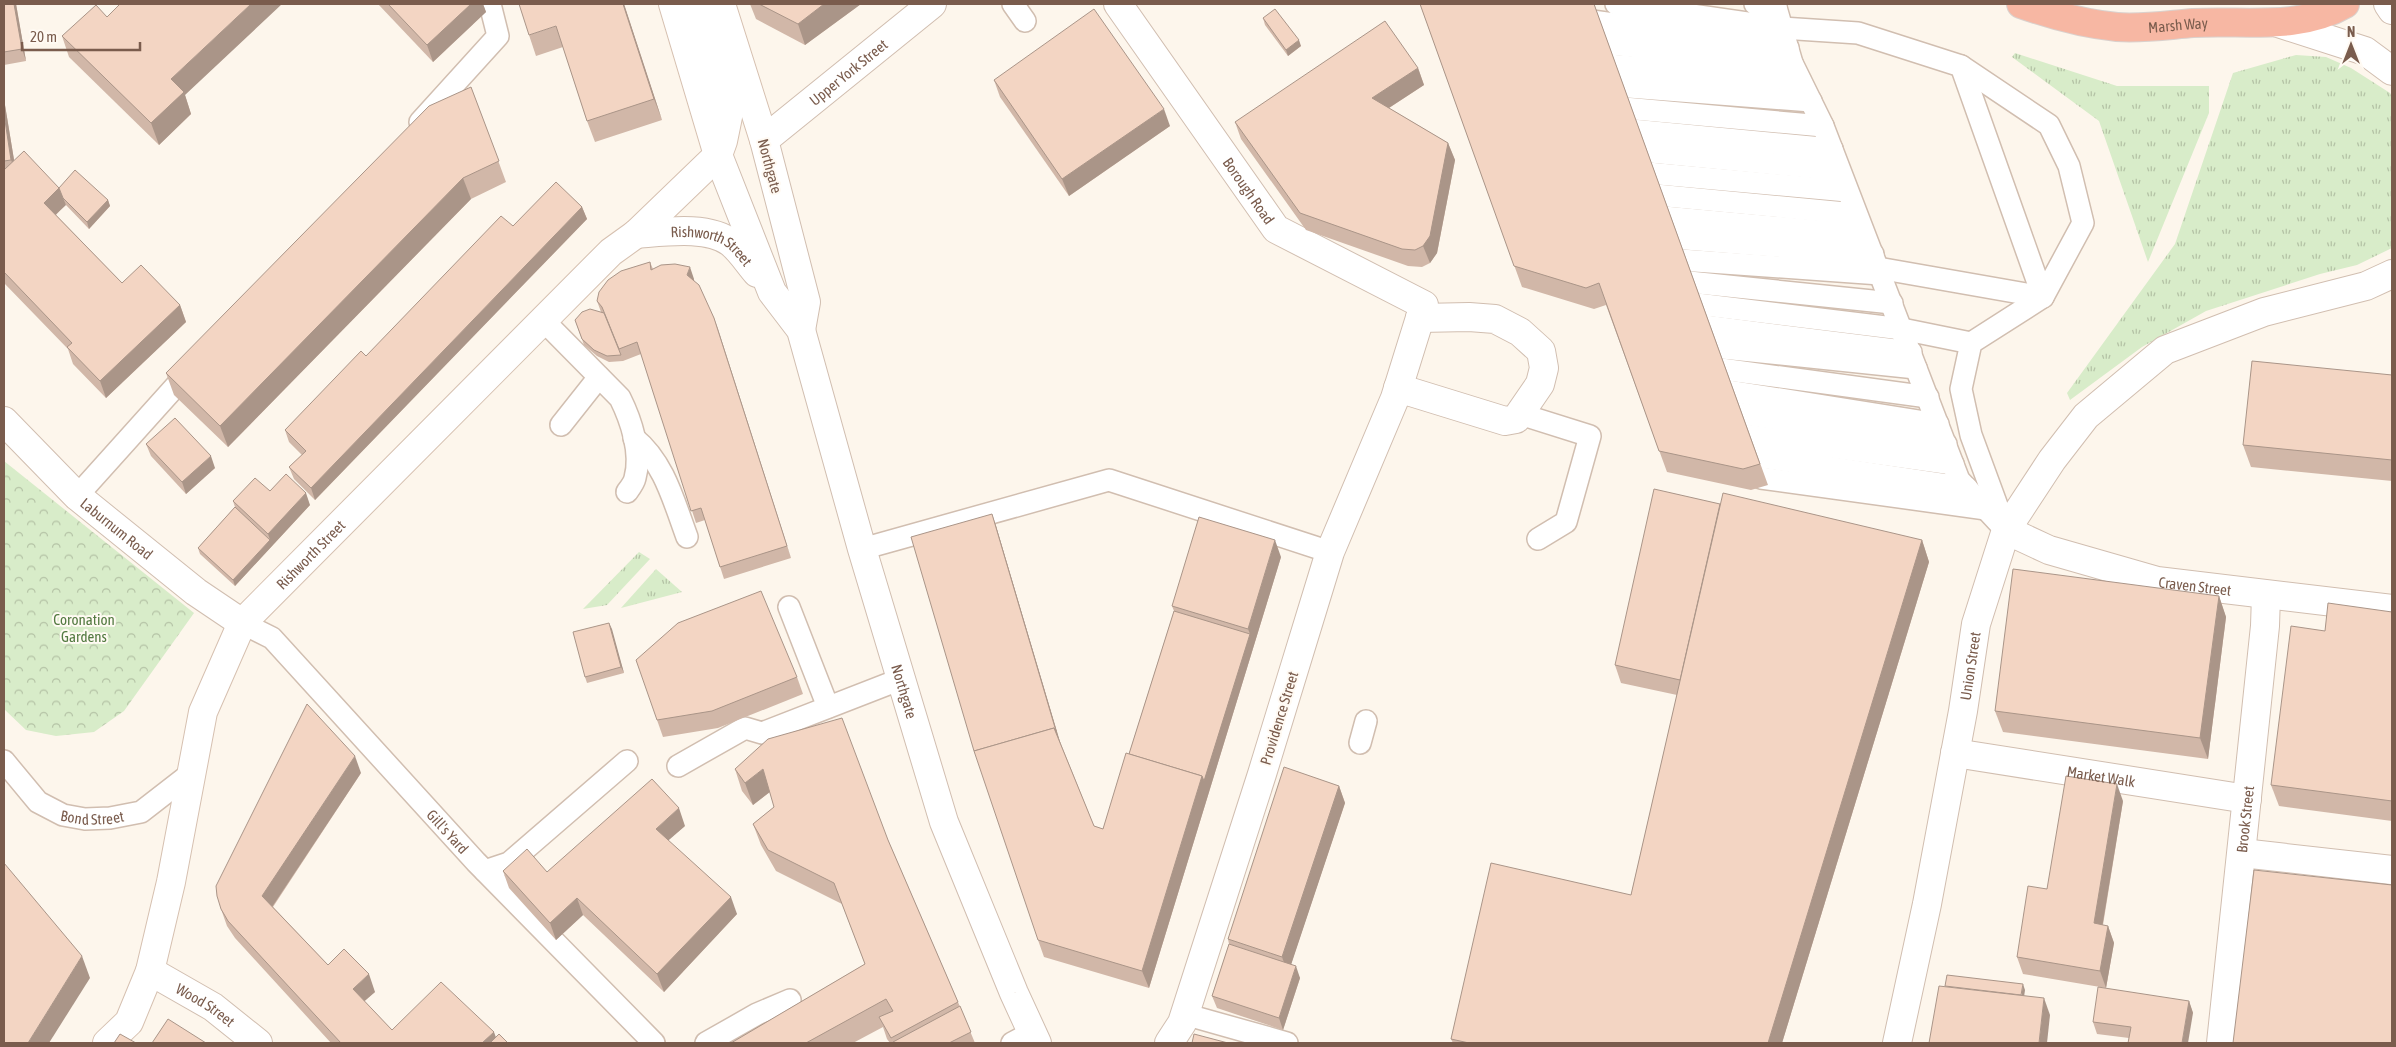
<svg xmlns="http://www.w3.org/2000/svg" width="2396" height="1047" viewBox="0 0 2396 1047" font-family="'Asap Condensed',sans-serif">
<defs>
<pattern id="grass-tufts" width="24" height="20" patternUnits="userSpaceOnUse" patternTransform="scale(1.25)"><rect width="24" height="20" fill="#d8ecc9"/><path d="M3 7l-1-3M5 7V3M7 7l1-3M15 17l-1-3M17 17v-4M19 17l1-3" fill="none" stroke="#b4c2a5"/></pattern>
<pattern id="forest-crowns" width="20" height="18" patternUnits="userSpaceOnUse" patternTransform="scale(1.25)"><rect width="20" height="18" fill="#d8ecc9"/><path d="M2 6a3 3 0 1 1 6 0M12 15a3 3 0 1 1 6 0" fill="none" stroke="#b4c2a5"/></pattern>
</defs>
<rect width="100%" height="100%" fill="#fdf6ec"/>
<g fill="url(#grass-tufts)">
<path d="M2015,53L2117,86H2209V113L2148,262L2099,121L2012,57Z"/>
<path d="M2296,55L2326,57L2351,68L2390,93L2392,97V248L2357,265L2320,274L2206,311L2142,347L2070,400L2067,393L2175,244L2233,73Z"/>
<path d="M639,552L650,559L607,605L583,609Z"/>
<path d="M656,569L682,592L621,608Z"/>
</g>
<path fill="url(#forest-crowns)" d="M4,461L194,613L124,711L94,732L56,736L26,730L4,709Z"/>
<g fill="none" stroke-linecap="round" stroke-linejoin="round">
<g stroke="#d1beb0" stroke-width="24">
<g id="lane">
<path d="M1013,4L1025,21"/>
<path d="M1616,4L1782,28L1858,33L1961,66L2043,297L1971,343L1961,389L1971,435L2006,530"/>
<path d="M1755,4L1776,7"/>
<path d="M1775,4L1792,63L1823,126L1959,480L2000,524"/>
<path d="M1592,21L1788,48"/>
<path d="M1600,43L1792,63"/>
<path d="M1608,65L1800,80"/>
<path d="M1616,86L1811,101"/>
<path d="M1624,108L1823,126"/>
<path d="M420,122L498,36L490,4"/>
<path d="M1632,130L1832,149"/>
<path d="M1640,151L1839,170"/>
<path d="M1648,173L1847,191"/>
<path d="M1656,195L1856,214"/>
<path d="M1664,217L1864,235"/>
<path d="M1673,238L1873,254"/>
<path d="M1681,260L1880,274"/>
<path d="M1878,268L2043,297L2083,223L2069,166L2049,125L1961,66"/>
<path d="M1689,282L1892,303"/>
<path d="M1697,304L1902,329L1971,343"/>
<path d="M543,320L620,398C631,420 642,453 635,478C634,483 630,488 627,492"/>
<path d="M1705,326L1911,352"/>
<path d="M1713,347L1916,368"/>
<path d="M1721,369L1928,397"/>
<path d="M1729,391L1938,424"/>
<path d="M1737,413L1946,444"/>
<path d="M1520,414L1590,436L1566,522L1538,539"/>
<path d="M561,425L599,377"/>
<path d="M1745,435L1953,464"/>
<path d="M634,438C664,462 674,502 687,537"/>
<path d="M1754,456L1967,488"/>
<path d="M1761,478L1986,509"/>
<path d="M77,496L192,368"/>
<path d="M862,549L1109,480L1330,552"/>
<path d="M789,607L828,707"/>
<path id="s1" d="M242,623L272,638L476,862L654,1043"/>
<path d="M1360,743L1366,721"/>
<path id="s2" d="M4,761L38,802L63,815L85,819L110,818L141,812L190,774"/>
<path d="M678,766L745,728L762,733L901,679"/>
<path d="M485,871L509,863L627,761"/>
<path d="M1184,1014L1287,1043"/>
<path d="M706,1043L757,1014L790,1000"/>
<path d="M1012,1043L1031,1033"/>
</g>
</g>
<g stroke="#d1beb0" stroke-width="30">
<g id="street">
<path id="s3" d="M1118,4L1276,229L1424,305L1395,398L1330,552L1262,774L1182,1023L1169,1043"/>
<path d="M2388,4L2392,10"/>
<path d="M2278,23L2365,51L2392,71"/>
<path id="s4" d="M718,155L772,292L801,330L862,549L944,822L1014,993L1037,1043"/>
<path id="s5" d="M636,234C663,232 709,225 731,243C741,251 749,264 757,273"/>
<path id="s6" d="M801,330L806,302L764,140L932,4"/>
<path d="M1398,388L1505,421L1516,419L1540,384L1544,368L1541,351L1520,332L1495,319L1469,317L1420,318"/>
<path id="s7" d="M4,421L77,496L196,592L242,623"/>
<path id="s8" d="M2006,530L2049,550L2157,581L2392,609"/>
<path id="s9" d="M1955,753L2247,799"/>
<path d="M2242,853L2392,870"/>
<path id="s10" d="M150,971L213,1007L258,1043"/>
<path id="s11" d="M1897,1043L1927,904L1963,711L1976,624L2006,530L2052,460L2086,416L2165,350L2264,312L2366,286L2392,274"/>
<path id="s12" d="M2221,1043L2265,626L2266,595"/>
</g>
</g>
<g stroke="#d6c0b0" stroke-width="30">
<g id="secondary">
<path d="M673,4L718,155"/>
<path d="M721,4L764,140"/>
<path id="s13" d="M107,1043L129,1022L150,971L171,882L203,712L242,623L611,252L636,234L718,155L723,141L730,107L701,4"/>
</g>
</g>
<g stroke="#dad1cd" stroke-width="30">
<g id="highway">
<path id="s14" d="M2021,4C2052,15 2085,24 2117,27C2142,29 2168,25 2193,23C2245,20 2299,31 2345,4"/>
</g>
</g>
<use href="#lane" stroke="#fff" stroke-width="21"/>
<use href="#street" stroke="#fff" stroke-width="28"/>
<use href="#secondary" stroke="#fff" stroke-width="28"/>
<use href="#highway" stroke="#f7b7a3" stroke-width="28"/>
</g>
<g fill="#d1b7a8">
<path d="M4,4H16L26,61L4,65Z"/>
<path d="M378,4H483L486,12L433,62Z"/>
<path d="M624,4L662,120L595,142L587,121L563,47L536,56L529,35Z"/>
<path d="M750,4H861L805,45L756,19Z"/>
<path d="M1420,4H1594L1768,485L1751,490L1667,472L1606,305L1594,309L1522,287Z"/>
<path d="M107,17L185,95L191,114L159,145L69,57L62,36Z"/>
<path d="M1263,18L1301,46L1288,56L1265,25Z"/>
<path d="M1418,68L1424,85L1389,108L1448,143L1455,160L1437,253L1430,263L1422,267L1408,266L1306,230L1241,139L1235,122Z"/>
<path d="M994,80L1170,126L1069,196L1000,97Z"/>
<path d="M471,87L506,182L471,199L228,447L174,395L166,373Z"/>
<path d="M4,99L14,160L59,188L108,200L110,206L89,229L65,204L56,215L122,283L180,305L186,322L106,398L73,364L68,349L4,283Z"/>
<path d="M582,207L587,219L315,500L294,479L289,467L302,455L289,442L285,430L366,356L513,226Z"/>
<path d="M650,262L653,269L694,279V280L714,318L791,558L724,579L705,520L696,523L641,354L623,361L609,362L597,356L584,345L575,320L601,312L597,301Z"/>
<path d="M2392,375V481L2251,467L2243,445Z"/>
<path d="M146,444L215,468L186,494L151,456Z"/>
<path d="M270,491L310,505L235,586L200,554L198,548L235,507L233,501Z"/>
<path d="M1720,504L1922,540L1929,562L1782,1043H1453L1451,1039L1631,895L1677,695L1621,683L1615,665Z"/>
<path d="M992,514L996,526L1059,739L1094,826L1103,829L1129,754L1174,611L1172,606L1281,557L1149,988L1044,957L1038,940Z"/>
<path d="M2219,596L2226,617L2208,759L2003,732L1995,711Z"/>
<path d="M2392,612V821L2279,806L2271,785L2325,631Z"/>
<path d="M609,623L624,673L587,683L585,677Z"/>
<path d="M797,677L803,694L718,728L663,737L657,720Z"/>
<path d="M735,769L888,840L958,1002L975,1043H890L887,1039L883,1027L853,1043H731L865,964L842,904L776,871L761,845L753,824L774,807L770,792L753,805L742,791Z"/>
<path d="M361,773L273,907L328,965L375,992L364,1001L392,1030L496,1037L508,1043H331L235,938L227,926L221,909Z"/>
<path d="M1339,786L1345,803L1291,964L1300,978L1283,1030L1217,1008L1212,996L1229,944L1228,939Z"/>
<path d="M2123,801L2103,925L2108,926L2114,943L2106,988L2023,974L2017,957L2047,889Z"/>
<path d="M685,826L668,840L737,914L664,992L583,915L556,940L509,888L503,871L547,872Z"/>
<path d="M2189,1001L2193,1013L2129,1038L2097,1034L2093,1022Z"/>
</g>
<g fill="#aa9588">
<path d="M14,4H16L26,61L22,49Z"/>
<path d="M251,4H282L185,95L191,114L159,145L151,123L171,79Z"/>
<path d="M471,4H483L486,12L433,62L427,45Z"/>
<path d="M623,4H624L662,120L654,99Z"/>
<path d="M824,4H861L805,45L798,24Z"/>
<path d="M1299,40L1301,46L1288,56L1286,50Z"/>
<path d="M1418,68L1424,85L1378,115L1372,98Z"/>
<path d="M4,99L16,172L11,160L4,114Z"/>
<path d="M1164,109L1170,126L1069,196L1062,179Z"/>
<path d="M1448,143L1455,160L1437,253L1430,263L1423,246Z"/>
<path d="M463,178L471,199L228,447L220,426Z"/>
<path d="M59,188L66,205L50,220L44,203Z"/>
<path d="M108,200L110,206L89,229L87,222Z"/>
<path d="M582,207L587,219L315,500L311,488Z"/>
<path d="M690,267L694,279L692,287L687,275Z"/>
<path d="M180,305L186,322L106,398L100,381Z"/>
<path d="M714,318L718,329L791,558L787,546Z"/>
<path d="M211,456L215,468L186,494L182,482Z"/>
<path d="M306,493L310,505L235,586L233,580L270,540L268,534Z"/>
<path d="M992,514L996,526L1061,745L1056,733Z"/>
<path d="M1275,540L1281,557L1149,988L1142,971L1202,776L1250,634L1248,629Z"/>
<path d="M1922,540L1929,562L1782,1043H1768Z"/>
<path d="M2219,596L2226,617L2208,759L2200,738Z"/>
<path d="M609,623L612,629L624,673L621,667Z"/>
<path d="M355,756L361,773L268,913L262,896Z"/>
<path d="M763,769L771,791L753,805L745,783Z"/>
<path d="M2117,784L2123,801L2100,940L2094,923Z"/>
<path d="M1339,786L1345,803L1288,974L1282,957Z"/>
<path d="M679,808L685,826L662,846L656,829Z"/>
<path d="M731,897L737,914L664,992L657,974Z"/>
<path d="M577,898L583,915L556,940L550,923Z"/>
<path d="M2108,926L2114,943L2106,988L2100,971Z"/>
<path d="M82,956L90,978L49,1043H28Z"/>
<path d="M1296,966L1300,978L1283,1030L1279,1018Z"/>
<path d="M369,974L375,992L359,1006L353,989Z"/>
<path d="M2023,984L2025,990L2022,1012L2020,1006Z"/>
<path d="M2044,998L2050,1015L2047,1043H2039Z"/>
<path d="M2189,1001L2193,1013L2188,1043H2182Z"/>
<path d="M494,1032L498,1043H482Z"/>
</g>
<g fill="#f3d5c3" stroke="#aa9588">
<path d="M4,4H14L22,49L4,52Z"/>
<path d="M120,4H251L171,79L184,92L151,123L62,36L96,5L107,17Z"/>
<path d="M388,4H471L427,45Z"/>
<path d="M519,4H623L654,99L587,121L556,26L529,35Z"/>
<path d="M759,4H824L798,24Z"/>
<path d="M1420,4H1594L1760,464L1743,469L1659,451L1599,283L1586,288L1514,266Z"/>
<path d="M1094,9L1164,109L1062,179L994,80Z"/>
<path d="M1275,9L1299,40L1286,50L1263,18Z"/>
<path d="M1385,21L1418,68L1372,98L1448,143L1430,236L1423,246L1415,250L1402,249L1300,213L1235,122Z"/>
<path d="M471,87L499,161L463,178L220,426L166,373L429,106Z"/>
<path d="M4,114L11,160L4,161Z"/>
<path d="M24,151L59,188L44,203L122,283L141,265L180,305L100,381L67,347L72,343L4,272V170Z"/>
<path d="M75,170L108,200L87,222L63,198L59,188Z"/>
<path d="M556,182L582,207L311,488L289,467L306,451L285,430L361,351L366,356L501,216L513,226Z"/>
<path d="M650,262L651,270L661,265L675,264L690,267L687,275L699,285L714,318L787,546L720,567L701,508L691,511L637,342L619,349L602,307L597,301L599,292L608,280L621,271Z"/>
<path d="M590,309L604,313L621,355L607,356L594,350L582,339L575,320L582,312Z"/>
<path d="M2252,361L2392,375V460L2243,445Z"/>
<path d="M175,418L211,456L182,482L146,444Z"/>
<path d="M286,474L306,493L268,534L233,501L255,478L270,491Z"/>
<path d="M1654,489L1720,504L1680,680L1615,665Z"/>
<path d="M1723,493L1922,540L1768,1043H1469L1451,1039L1491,863L1631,895Z"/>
<path d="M235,507L270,540L233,580L198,548Z"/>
<path d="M992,514L1056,731L1054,728L974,751L911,537Z"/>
<path d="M1199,517L1275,540L1248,629L1172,606Z"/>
<path d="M2013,569L2219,596L2200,738L1995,711Z"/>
<path d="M761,591L797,677L712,711L657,720L636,660L678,623Z"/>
<path d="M2328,603L2392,612V801L2271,785L2291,626L2325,631Z"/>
<path d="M1174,611L1250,634L1204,781L1202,776L1129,754Z"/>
<path d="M609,623L621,667L585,677L573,632Z"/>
<path d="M307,704L355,756L262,896L328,965L344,949L369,974L353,989L392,1030L441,982L494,1032L482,1043H341L228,921L221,909L217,896L216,886Z"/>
<path d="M842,718L888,840L958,1002L891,1038L879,1017L893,1011L886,999L806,1043H731L865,964L834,883L768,850L753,824L774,807L763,769L745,783L735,769L768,739Z"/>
<path d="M1054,728L1094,826L1103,829L1126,753L1202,776L1142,971L1038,940L974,751Z"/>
<path d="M1284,767L1339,786L1282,957L1228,939Z"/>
<path d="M2066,776L2117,784L2094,923L2108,926L2100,971L2017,957L2028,886L2047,889Z"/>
<path d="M652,779L679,808L656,829L731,897L657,974L577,898L550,923L503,871L527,849L547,872Z"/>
<path d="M4,863L82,956L28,1043H4Z"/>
<path d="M2254,870L2392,885V1043H2233Z"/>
<path d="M1229,944L1296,966L1279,1018L1212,996Z"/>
<path d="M1947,975L2023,984L2021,995L1945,986Z"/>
<path d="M1939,986L2044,998L2039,1043H1929Z"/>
<path d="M2098,987L2189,1001L2182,1043H2128L2131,1027L2093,1022Z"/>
<path d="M960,1006L971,1032L949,1043H893V1042Z"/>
<path d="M168,1019L206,1043H152Z"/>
<path d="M120,1034L136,1043H114Z"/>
<path d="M499,1034L508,1043H490Z"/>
<path d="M1194,1034L1228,1043H1192Z"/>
</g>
<g text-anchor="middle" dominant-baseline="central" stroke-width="4" stroke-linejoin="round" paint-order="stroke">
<g font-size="15" fill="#7a5c4d" stroke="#fffaf3">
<text stroke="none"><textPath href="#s14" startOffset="160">Marsh Way</textPath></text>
<text stroke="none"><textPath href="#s6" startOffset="304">Upper York Street</textPath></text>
<text transform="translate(770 166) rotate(75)">Northgate</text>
<text stroke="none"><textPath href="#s3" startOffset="228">Borough Road</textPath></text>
<text stroke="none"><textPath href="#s5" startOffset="80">Rishworth Street</textPath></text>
<text stroke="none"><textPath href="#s7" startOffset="156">Laburnum Road</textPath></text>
<text stroke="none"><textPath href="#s13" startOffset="544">Rishworth Street</textPath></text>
<text stroke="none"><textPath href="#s8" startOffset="198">Craven Street</textPath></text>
<text stroke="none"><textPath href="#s11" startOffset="384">Union Street</textPath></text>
<text stroke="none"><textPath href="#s4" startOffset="571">Northgate</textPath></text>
<text transform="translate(1279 718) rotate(-73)">Providence Street</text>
<text stroke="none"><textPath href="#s9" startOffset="148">Market Walk</textPath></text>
<text stroke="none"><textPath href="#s2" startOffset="111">Bond Street</textPath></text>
<text stroke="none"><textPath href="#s12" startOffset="225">Brook Street</textPath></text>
<text stroke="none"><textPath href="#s1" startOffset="295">Gill's Yard</textPath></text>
<text stroke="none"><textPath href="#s10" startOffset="65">Wood Street</textPath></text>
</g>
<g font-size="15" fill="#537a41" stroke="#fffaf3">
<text x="84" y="619">Coronation<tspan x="84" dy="17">Gardens</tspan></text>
</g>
</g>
<rect width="2396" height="1047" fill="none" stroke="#7a5c4d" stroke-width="10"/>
<g transform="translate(2351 45)" stroke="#fffaf3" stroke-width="4" paint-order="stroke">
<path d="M0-4L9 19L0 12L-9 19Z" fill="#7a5c4d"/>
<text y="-8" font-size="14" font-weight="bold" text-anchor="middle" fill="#7a5c4d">N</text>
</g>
<path d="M22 42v8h118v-8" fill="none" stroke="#7a5c4d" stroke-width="2.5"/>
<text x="30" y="42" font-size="15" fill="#7a5c4d" stroke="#fffaf3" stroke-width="4" paint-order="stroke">20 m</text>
</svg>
